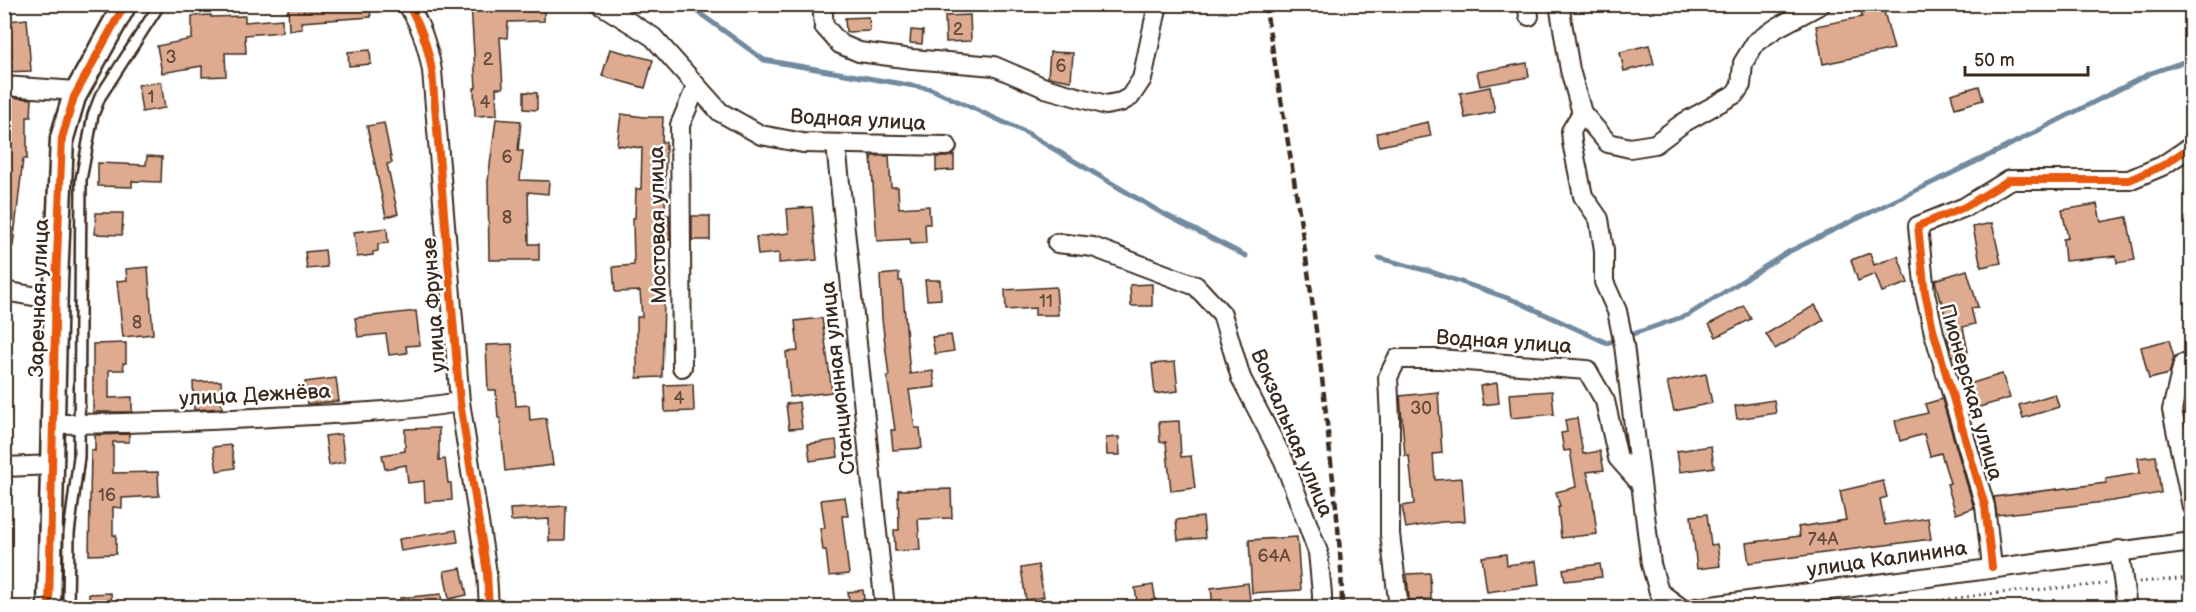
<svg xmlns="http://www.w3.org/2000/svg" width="2196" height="612" viewBox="0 0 2196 612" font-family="'Balsamiq Sans',sans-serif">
<rect width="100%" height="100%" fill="#fff"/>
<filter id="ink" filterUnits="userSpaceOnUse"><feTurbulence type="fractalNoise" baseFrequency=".0167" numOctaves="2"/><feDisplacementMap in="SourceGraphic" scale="12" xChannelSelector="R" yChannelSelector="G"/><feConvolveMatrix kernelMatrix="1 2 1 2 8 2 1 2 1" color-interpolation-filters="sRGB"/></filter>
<g filter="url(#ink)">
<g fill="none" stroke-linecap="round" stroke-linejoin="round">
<g stroke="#728a9e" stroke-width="5">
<path d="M687,4L764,60L931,89L1027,133L1160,212L1246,256"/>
<path d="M1379,258L1432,272L1516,301L1607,343L1688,315L1788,252L1998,151L2151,73L2192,59"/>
</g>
</g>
<g fill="#deab91" stroke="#3b2a1e" stroke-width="1.5">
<path d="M288,4H369L371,17L301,22L302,29L289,30Z"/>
<path d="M471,4H544V21L508,22L507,38L500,37L503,88H496L497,115L475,116L474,88H476Z"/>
<path d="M1882,4L1894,49L1823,64L1816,26L1862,17L1861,10Z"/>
<path d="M211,15V17L245,16V22L282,19V32L245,35L246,53H225L226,76L202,77V66L162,73L157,46L192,39V16Z"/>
<path d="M970,15L971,41L946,42L945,16Z"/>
<path d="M869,17L870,31L846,32L845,18Z"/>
<path d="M27,19L31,71L4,72V58L12,57L9,21Z"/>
<path d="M911,30L923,31L922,44L910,43Z"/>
<path d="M1649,45L1654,64L1624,71L1620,52Z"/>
<path d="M610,49L653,60L645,88L602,76Z"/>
<path d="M370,50L371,64L349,66L348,52Z"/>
<path d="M1050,52L1073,53L1071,81L1048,77Z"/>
<path d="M1527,63L1529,77L1480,86L1477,72Z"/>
<path d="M161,82L165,108L142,112L138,85Z"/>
<path d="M1979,86L1983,100L1955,108L1951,94Z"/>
<path d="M1490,87L1495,112L1465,118L1460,93Z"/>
<path d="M524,92L537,93V110L524,109Z"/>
<path d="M7,97L32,99L31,117H27V159H23L13,246L4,245V126Z"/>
<path d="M621,114L644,117H663L662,142H666L665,215H669L670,240H663V261H661L664,302L662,377L637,378V317H642L640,291L615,292L613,267L634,265L633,218H635L636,189H641L642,148L617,145Z"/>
<path d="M496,119L521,121L518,151H523L520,180L549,181L548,194L528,192L529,244H539V260H489L488,180Z"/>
<path d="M1428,122L1431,136L1379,146L1377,133Z"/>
<path d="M384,123L392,163L387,164L398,214L386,217L367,126Z"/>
<path d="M954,155V170L936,171V157H947Z"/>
<path d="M147,156L162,157L161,182L132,181V187L98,186V163L146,165Z"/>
<path d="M871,156H889L891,187H898L899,208L929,206L930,224H925L926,243L911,244L910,239L877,241Z"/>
<path d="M2097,204L2101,222L2127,217L2135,260L2117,263L2116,256L2065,261L2063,239L2068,238L2062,210Z"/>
<path d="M812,207L817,260L779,263V253L758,255L756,237L789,233L787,209Z"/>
<path d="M96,213H123L122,235L95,234Z"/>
<rect x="692" y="216" width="18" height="24"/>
<path d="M1992,223L2001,263L1981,267L1973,227Z"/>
<path d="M387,228L388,243L378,244V251L373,252V255L357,257L354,232Z"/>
<path d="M325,250L327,267L307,269L305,252Z"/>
<path d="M1870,253L1874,265L1898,256L1908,283L1882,292L1875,274L1858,281L1851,260Z"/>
<path d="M148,267L153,334L123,337L117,281L127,280L126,269Z"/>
<path d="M1967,270L1978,307L1971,308L1975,324L1963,327L1968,352L1952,356L1947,337H1949L1942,300L1940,301L1935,280Z"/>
<path d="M899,273V281H902L910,374L933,371L935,387L909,390L915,428H920L922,448L893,450L891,430H895L887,376H889L882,319L880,275Z"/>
<path d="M925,280H940L941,299L927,300Z"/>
<path d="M1152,284V306H1131L1130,285Z"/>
<path d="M1056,287L1058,315H1035V308L1006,310L1005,290Z"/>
<path d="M1815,305L1824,320L1775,349L1766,334Z"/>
<path d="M1744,306L1751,319L1716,337L1709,324Z"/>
<path d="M416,311L420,345L406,346L407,353L389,355L386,334L358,337L355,318Z"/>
<path d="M822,318L832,392L790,397L786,352L798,351L795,321Z"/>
<path d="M951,335L954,351L935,354L932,337Z"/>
<path d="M2169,340L2174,358L2169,374L2149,379L2141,347Z"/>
<path d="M126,343V363H123L124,370H109V398L132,397V412H93V344Z"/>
<path d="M512,344L516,406L529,405L530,420L546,418L553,465L505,471L500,418H498L496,390H488L486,345Z"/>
<path d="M1175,362L1178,391L1155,394L1152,364Z"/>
<path d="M1706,374L1712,403L1674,411L1667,382Z"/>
<path d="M2002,374L2010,398L1976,408L1969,384Z"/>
<path d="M336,378L339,401L307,404L305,382Z"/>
<path d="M221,381L222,408L194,410L193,382Z"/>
<path d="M1497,383L1499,403L1483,405L1480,386Z"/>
<path d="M693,384L694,411L665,412L664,385Z"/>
<path d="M1552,391L1554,414L1511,418L1509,394Z"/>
<path d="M1438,392L1442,453L1433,454L1435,480L1462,478L1465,521L1441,522L1406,528L1402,506L1414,504L1409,456H1405L1400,396Z"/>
<path d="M2055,394L2059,407L2023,418L2019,405Z"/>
<path d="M1942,399L1974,508L1956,514L1947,484L1950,483L1941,453L1930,456L1924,434L1900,441L1895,421L1928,413L1925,404Z"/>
<path d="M1774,400L1776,413L1737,419L1735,406Z"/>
<path d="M799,402L802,428L789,429L786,404Z"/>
<path d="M1577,418L1583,454L1600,451L1604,470L1587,472L1592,493L1597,534L1561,538L1558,507H1560L1556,492L1576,487L1570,450L1564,451L1561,433L1567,432L1565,420Z"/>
<path d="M1179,421L1181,457L1191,456L1195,488L1171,491L1166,442H1160L1159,422Z"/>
<path d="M439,428V460L445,459L448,483H451L452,500L425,502L424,481L408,483L406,465L385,469L382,455L405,451V429Z"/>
<path d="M129,434V442H113V473L158,472L159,496L122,498V508L113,507V535H116V554L89,555L91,450L95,451V435Z"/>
<path d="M341,434L345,462L329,465L325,436Z"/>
<path d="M1119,437L1120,455H1107L1106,438Z"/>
<path d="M836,440L838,457L810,461L808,444Z"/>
<path d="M231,445L235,468L217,471L213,447Z"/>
<path d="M1711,446L1714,467L1680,472L1677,451Z"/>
<path d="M2156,456L2161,493L2112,501L1997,515L1994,497L2106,483V479L2140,473L2138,458Z"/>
<path d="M1883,481L1887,497L1880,499L1885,525L1928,518L1931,539L1749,563L1746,543L1800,536L1798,527L1846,520L1840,491Z"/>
<path d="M951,489L952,518L918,519L920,550L895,551L894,530H899L898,490Z"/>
<path d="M845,497L848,516H842L849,574L829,576L826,550H823L820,528H825L821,500Z"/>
<path d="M566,506L565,541H549V519L511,521L510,509Z"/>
<path d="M1707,514L1711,545L1717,544L1720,566L1697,569L1691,516Z"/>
<path d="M1203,517L1205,538L1178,540L1176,520Z"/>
<path d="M456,530L458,542L401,551L399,539Z"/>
<path d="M1297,537L1301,590L1252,593L1249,540Z"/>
<path d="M1506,554L1507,565L1536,561L1539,585L1487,592L1482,557Z"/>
<path d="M1600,564L1602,577L1565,581L1563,569Z"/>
<path d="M1038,565L1044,597L1026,600L1021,568Z"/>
<path d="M461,568L467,595L449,599L444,571Z"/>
<path d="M1430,573L1431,599L1409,600L1407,574Z"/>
<path d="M1248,583L1251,608H1213L1211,588Z"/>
<path d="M1153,585L1157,608H1138L1135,588Z"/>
<path d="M863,590L865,608H850L848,592Z"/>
<path d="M111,593L112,608H89V594Z"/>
<path d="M441,594L442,608H401L400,598Z"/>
</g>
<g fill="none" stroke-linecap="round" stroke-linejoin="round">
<g stroke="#3b2a1e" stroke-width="14">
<path id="service" d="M68,608L69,533L79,457L81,180L93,115L100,97L160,4"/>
</g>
<g stroke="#3b2a1e" stroke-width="22">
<g id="minor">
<path d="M407,4C421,24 428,47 432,71L460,402L487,573L489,608"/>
<path d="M600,4L653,37L720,112L761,135L803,143L947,146"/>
<path d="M822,4L824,26L840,44L859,52L912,59L994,66L1045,88L1106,105L1121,102L1130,97L1142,79L1158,4"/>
<path d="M1527,4L1529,16"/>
<path d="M1559,4L1570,70L1582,113L1608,143L1630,148L1655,144L1683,123L1735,94L1741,85L1743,63L1756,42L1778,27L1821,4"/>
<path d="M4,86L77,91"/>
<path d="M1582,113L1571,131L1572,142L1583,196L1599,219L1604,250V282L1617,311L1624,345L1651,564L1659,592L1681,608"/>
<path d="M836,145L885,608"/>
<path d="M1057,243L1093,247L1196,286L1222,314L1241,378L1284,461L1318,552L1322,594V608"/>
<path d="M4,291L56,300"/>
<path d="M2183,364L2172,410L2192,507"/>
<path d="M682,367L680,125L696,87"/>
<path d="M53,424C126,424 199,421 273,417C335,414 398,412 460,402"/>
<path d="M4,467L54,465"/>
<path d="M2119,550L2127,608"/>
<path d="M1992,567L1985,506L1934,333L1925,293L1918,226L1965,207L2009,180H2129L2162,166L2192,146"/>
<path d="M1399,608L1390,534V419L1388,377L1397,359H1439L1587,370L1605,401L1618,458L1640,483"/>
<path d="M1696,608L2192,542"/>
</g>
</g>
<g stroke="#3b2a1e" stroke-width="27">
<path id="tertiary" d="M49,608L56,282L62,138L74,97L125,4"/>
</g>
<g stroke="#3b2a1e" stroke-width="3" stroke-dasharray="1.5 4.5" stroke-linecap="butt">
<path d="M2139,582L2192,578"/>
<path d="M1884,608L1987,594L2106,584"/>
</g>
<use href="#service" stroke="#fff" stroke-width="9"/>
<use href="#minor" stroke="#fff" stroke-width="18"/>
<use href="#tertiary" stroke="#fff" stroke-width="22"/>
<path stroke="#3b2a1e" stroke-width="4.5" stroke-dasharray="9 4.5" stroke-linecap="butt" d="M1265,4C1290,154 1316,303 1330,454C1336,504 1342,556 1342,608"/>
<g stroke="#fff" stroke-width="11">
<g id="cycleway">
<path d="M407,4C421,24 428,47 432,71L460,402L487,573L489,608"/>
<path d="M1992,567L1985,506L1934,333L1925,293L1918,226L1965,207L2009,180H2129L2162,166L2192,146"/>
<path d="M49,608L56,282L62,138L74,97L125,4"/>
</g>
</g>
<use href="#cycleway" stroke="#e8590c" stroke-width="8"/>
</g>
</g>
<g text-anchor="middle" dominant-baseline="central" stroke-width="5" stroke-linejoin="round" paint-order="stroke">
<g font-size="18" fill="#644a3b">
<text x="958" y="29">2</text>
<text x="171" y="57">3</text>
<text x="488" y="59">2</text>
<text x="1061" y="66">6</text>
<text x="151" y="97">1</text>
<text x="485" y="102">4</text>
<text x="507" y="157">6</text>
<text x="507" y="217">8</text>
<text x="1046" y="301">11</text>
<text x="137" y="322">8</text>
<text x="679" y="398">4</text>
<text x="1421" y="408">30</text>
<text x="107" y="495">16</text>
<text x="1823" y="539">74А</text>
<text x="1274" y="556">64А</text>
</g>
<g font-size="21" fill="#3b2a1e" stroke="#fff">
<text transform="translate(858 120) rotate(3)">Водная улица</text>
<text transform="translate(658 225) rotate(-91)">Мостовая улица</text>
<text transform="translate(39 298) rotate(-88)">Заречная улица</text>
<text transform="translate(434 305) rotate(-94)">улица Фрунзе</text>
<text transform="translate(1504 342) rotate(4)">Водная улица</text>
<text transform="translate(838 378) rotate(-96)">Станционная улица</text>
<text transform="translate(1971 392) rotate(74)">Пионерская улица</text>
<text transform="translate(255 395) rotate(-3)">улица Дежнёва</text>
<text transform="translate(1292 433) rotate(67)">Вокзальная улица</text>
<text transform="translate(1887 559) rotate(-8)">улица Калинина</text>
</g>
</g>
<rect width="2196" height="612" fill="none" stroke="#fff" stroke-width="24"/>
<rect x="12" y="12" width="2172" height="588" fill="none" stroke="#3b2a1e" stroke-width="2" filter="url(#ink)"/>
<path d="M1965 66v9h123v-9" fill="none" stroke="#3b2a1e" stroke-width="3"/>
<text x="1974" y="66" font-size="18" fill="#3b2a1e" stroke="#ffffff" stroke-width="4.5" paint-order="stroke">50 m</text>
</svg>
